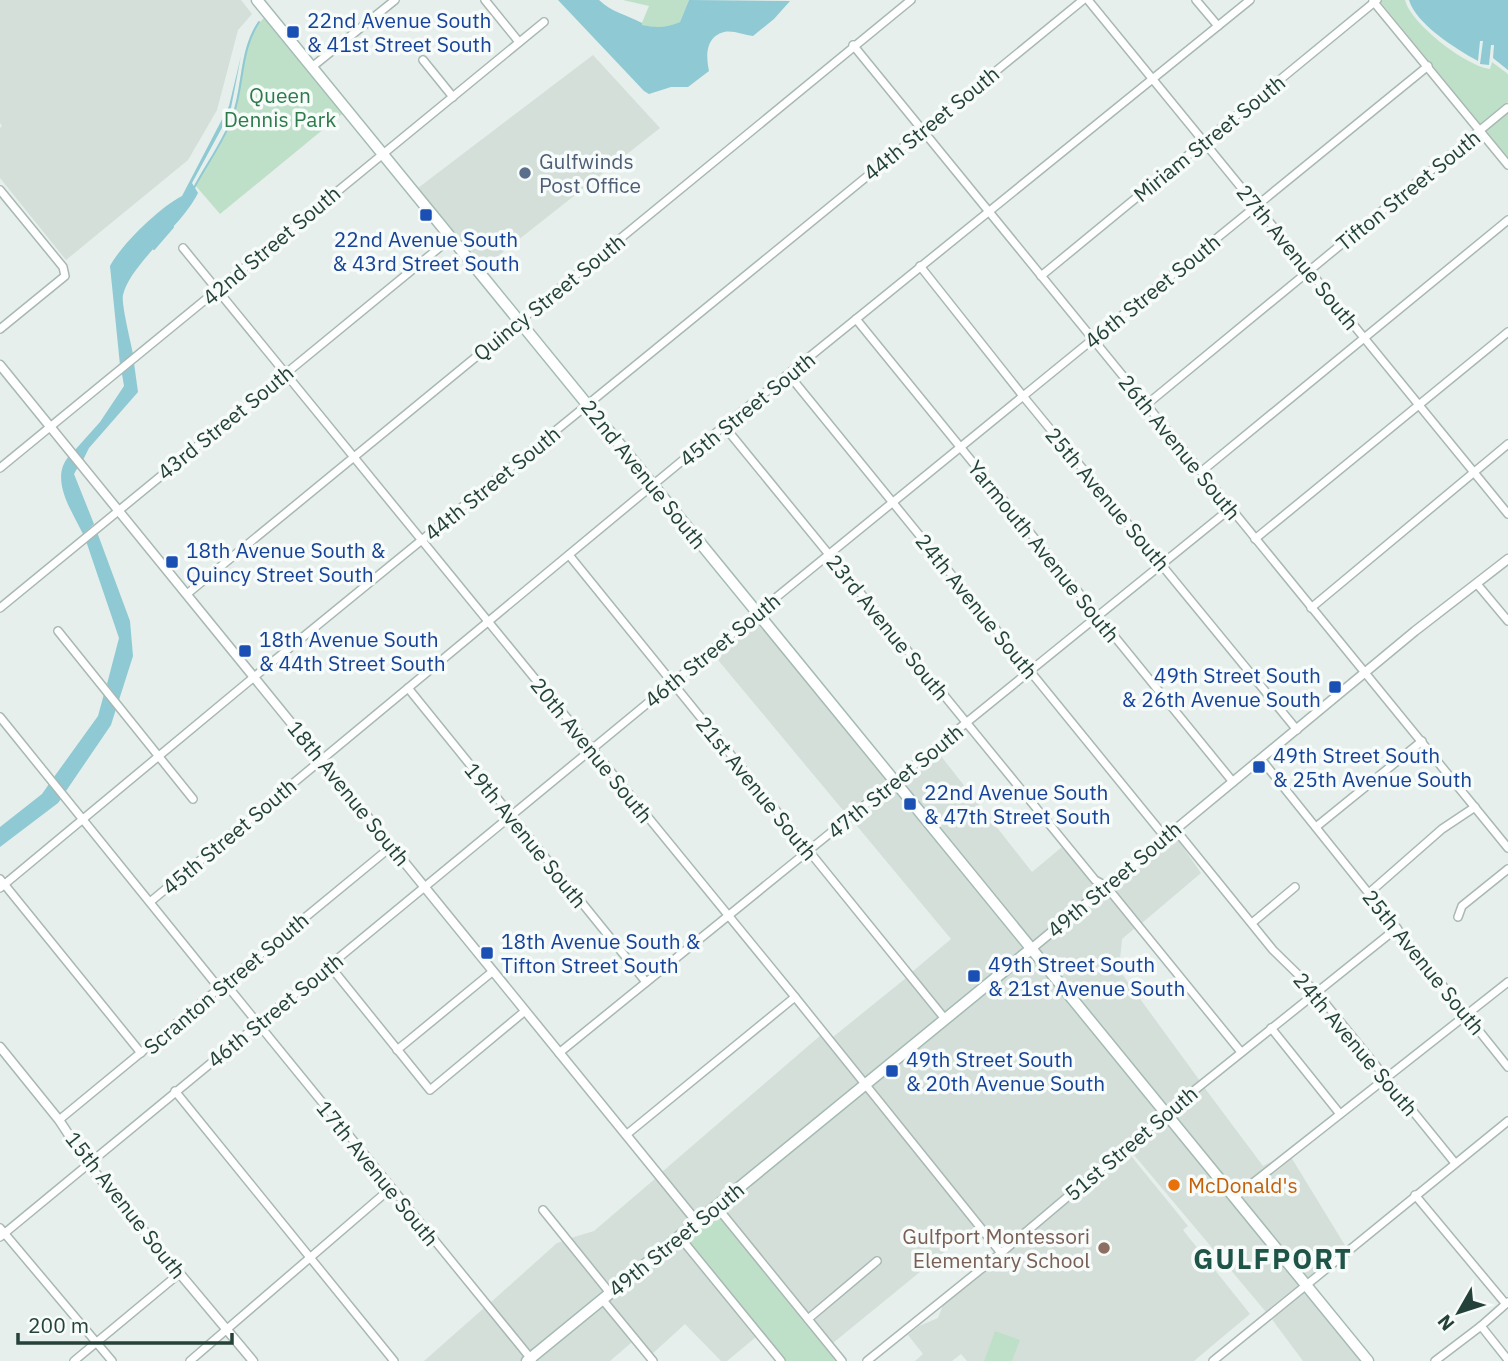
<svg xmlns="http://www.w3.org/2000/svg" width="1508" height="1361" viewBox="0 0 1508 1361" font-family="'IBM Plex Sans',sans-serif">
<rect width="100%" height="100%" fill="#e6efeb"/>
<g fill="#d4dfda">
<path d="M0,0H241L252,14L238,30L217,110L188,160L66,260L0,178V128L2,126L0,123Z"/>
<path d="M593,55L660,128L484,267L418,188Z"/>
<path d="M756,618L888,781L847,815L713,654Z"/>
<path d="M937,751L1032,872L1062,847L1092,882L1099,887L1032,943L899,781Z"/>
<path d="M893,786L1025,948L946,1013L912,972L951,939L852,820Z"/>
<path d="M1174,834L1201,873L1142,923L1112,886Z"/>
<path d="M1105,892L1135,928L1122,939L1119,970L1200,1081L1167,1107L1036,949Z"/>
<path d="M1030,954L1161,1112L1002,1247L871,1084Z"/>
<path d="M906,978L939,1019L866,1078L833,1037Z"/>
<path d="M821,1035L860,1084L698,1216L662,1172Z"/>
<path d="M1204,1087L1263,1166L1277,1159L1236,1192L1172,1113Z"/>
<path d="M865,1089L975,1227L833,1343L813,1319L882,1262L878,1256L809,1313L721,1206Z"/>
<path d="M1166,1118L1300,1284L1266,1312L1129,1149Z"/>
<path d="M1127,1151L1188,1226L1183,1230L1250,1314L1194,1361H967L961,1354L952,1361H915L923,1354L908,1335L919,1326L938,1318L943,1305Z"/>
<path d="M1291,1157L1346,1247L1306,1279L1241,1198Z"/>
<path d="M656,1178L691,1221L611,1287L571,1238L594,1231Z"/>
<path d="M563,1241L604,1293L531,1353L490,1303L557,1243Z"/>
<path d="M678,1242L756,1337L727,1361H721L685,1324L652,1354L608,1299Z"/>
<path d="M1305,1290L1363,1361H1303L1271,1318Z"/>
<path d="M602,1305L632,1342L610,1361H538L536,1358Z"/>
<path d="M484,1308L525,1358L521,1361H424Z"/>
</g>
<g fill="#bfe0c8">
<path d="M623,0H689L680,22C666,29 656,28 641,25L649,6Z"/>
<path d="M1379,0H1405C1411,24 1466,66 1490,69L1492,62L1508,74V102L1480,125Z"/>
<path d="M264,18L342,114L220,214L195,185C208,163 224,140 232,117C244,85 237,42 264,18Z"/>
<path d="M1508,112V159L1485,131Z"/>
<path d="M712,1215L719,1216L837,1361H786L689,1241L691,1232Z"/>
<path d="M995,1331L1020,1340L1012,1361H984Z"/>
</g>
<g fill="#8ec9d4">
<path d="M558,0H599C611,12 627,15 642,23V25C657,28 666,28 680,22L689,0L790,1L774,19L753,36C744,35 733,30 724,32C705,37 706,57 709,71L688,87H671L649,94L644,91Z"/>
<path d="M1409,0H1508V70L1493,58L1494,45H1491L1489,65L1480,64L1483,41H1480L1478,61C1456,49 1416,24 1409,0Z"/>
<path d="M241,56L230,113L192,183L198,193C182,226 130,264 123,295C121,304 131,343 133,354L120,365L110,266C121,245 160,207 182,196L229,106Z"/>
<path d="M134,363L138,392L89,448L83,460L75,450L100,422L124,386L122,374Z"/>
<path d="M69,456L78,467L74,474L94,524L83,534C72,511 49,479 69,456Z"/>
<path d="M97,532L130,621L133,656L119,700L107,684L119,638L86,541Z"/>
<path d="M104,694L116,709L111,725L66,791L54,777L98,716Z"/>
<path d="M49,784L61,799L58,803L0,847V827L42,794Z"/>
</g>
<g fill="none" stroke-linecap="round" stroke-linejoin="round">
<g stroke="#8ec9d4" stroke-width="2">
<path d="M194,188C206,165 224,141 233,116C244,85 240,50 259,22"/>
<path d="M154,249L173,227"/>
</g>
<g stroke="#a8b8b2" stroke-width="10">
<g id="minor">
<path d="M485,0L519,42"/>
<path d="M1088,0L1508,514"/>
<path d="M1196,0L1218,26"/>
<path d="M1373,1L1508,165"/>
<path d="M853,45L1508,848"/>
<path d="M423,60L453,97"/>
<path d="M312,67L395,0"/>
<path d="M0,190L63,267L65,276L0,329"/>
<path d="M183,248L795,997L1001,1253"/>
<path d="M920,266L1023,396L1297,730"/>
<path d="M1041,276L1377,0"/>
<path d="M856,319L1233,782"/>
<path d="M789,375L1165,837"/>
<path d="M1146,405L1507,108"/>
<path d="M724,426L1095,880L1106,886L1241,1052"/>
<path d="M0,468L544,22"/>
<path d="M1202,471L1508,220"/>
<path d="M1255,539L1508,332"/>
<path d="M569,555L945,1019"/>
<path d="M1477,584L1508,621"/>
<path d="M187,594L911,0"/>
<path d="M0,608L451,238"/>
<path d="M1311,608L1508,444"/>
<path d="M58,631L193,799"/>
<path d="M408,688L646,982"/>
<path d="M0,717L219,988"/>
<path d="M1261,759L1508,1067"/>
<path d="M1316,827L1422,741"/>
<path d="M1175,829L1273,950L1316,992L1455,1163"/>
<path d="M0,879L141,1053"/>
<path d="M0,888L254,677L1083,0"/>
<path d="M1369,893L1442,829L1475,807"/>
<path d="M150,902L724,426L1250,0"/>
<path d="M1458,917L1462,906L1508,869"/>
<path d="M1252,923L1295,887"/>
<path d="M330,966L430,1090L525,1011"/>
<path d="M225,983L532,1360"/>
<path d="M1271,1028L1340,1114"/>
<path d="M397,1050L492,972"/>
<path d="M559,1053L1231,508"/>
<path d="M175,1091L394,1361"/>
<path d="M59,1120L392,846"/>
<path d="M626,1135L795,997"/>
<path d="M1415,1195L1505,1303"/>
<path d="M1235,1197L1508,982"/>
<path d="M716,1206L842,1361"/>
<path d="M543,1210L610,1293"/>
<path d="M0,1228L112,1361"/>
<path d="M679,1236L781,1361"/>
<path d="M0,1237L757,613L1428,66"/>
<path d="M602,1299L653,1361"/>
<path d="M808,1319L877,1261"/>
<path d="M1481,1326L1508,1360"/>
<path d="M74,1361L180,1273"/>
<path d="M190,1361L391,1188"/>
<path d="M867,1361L1001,1253L1181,1101L1397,928"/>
<path d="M1213,1361L1508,1121"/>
<path d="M1435,1361L1481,1326L1508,1302"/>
</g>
</g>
<g stroke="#a8b8b2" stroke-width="11">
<g id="tertiary">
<path d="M0,365L697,1222"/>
<path d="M1031,949L1415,631L1508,559"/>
<path d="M0,1047L59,1120L88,1164L253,1361"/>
</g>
</g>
<g stroke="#a4bbb3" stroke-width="13">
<g id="secondary">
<path d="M257,0L1368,1361"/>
<path d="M527,1361L1031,949"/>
</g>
</g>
<use href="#minor" stroke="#fff" stroke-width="7"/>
<use href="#tertiary" stroke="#fff" stroke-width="8"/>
<use href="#secondary" stroke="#fff" stroke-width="10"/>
</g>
<g fill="#1a4fb4" stroke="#f7fbf9" stroke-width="2.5">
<rect x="286" y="25" width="14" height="14" rx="3.5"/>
<rect x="419" y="208" width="14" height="14" rx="3.5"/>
<rect x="165" y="555" width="14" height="14" rx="3.5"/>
<rect x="238" y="644" width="14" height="14" rx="3.5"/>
<rect x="1328" y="680" width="14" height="14" rx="3.5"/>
<rect x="1252" y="760" width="14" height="14" rx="3.5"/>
<rect x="903" y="797" width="14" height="14" rx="3.5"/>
<rect x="480" y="946" width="14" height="14" rx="3.5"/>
<rect x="967" y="969" width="14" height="14" rx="3.5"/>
<rect x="885" y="1064" width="14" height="14" rx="3.5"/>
</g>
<circle fill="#5c6f8a" stroke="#f7fbf9" stroke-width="2.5" cx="525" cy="173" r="7"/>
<circle fill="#e8710a" stroke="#f7fbf9" stroke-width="2.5" cx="1174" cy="1185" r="7"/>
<circle fill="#8d6e63" stroke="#f7fbf9" stroke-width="2.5" cx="1104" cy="1248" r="7"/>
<g text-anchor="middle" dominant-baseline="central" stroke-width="7" stroke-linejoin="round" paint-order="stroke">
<g font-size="21" fill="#164399" stroke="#f7fbf9" text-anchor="start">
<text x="307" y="20">22nd Avenue South<tspan x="307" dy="24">&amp; 41st Street South</tspan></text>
<text x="426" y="239" text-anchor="middle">22nd Avenue South<tspan x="426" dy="24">&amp; 43rd Street South</tspan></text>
<text x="186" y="550">18th Avenue South &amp;<tspan x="186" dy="24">Quincy Street South</tspan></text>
<text x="259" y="639">18th Avenue South<tspan x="259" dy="24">&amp; 44th Street South</tspan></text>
<text x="1321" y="675" text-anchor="end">49th Street South<tspan x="1321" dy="24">&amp; 26th Avenue South</tspan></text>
<text x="1273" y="755">49th Street South<tspan x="1273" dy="24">&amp; 25th Avenue South</tspan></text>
<text x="924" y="792">22nd Avenue South<tspan x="924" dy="24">&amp; 47th Street South</tspan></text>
<text x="501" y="941">18th Avenue South &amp;<tspan x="501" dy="24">Tifton Street South</tspan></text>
<text x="988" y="964">49th Street South<tspan x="988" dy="24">&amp; 21st Avenue South</tspan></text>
<text x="906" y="1059">49th Street South<tspan x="906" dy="24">&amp; 20th Avenue South</tspan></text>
</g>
<g font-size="21" fill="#2d7a4b" stroke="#f7fbf9">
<text x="280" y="95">Queen<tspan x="280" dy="24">Dennis Park</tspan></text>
</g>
<g font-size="21" fill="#24423a" stroke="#f7fbf9">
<text transform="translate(931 123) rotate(-39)">44th Street South</text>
<text transform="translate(1209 138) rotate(-39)">Miriam Street South</text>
<text transform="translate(1408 190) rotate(-39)">Tifton Street South</text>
<text transform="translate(271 245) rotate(-40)">42nd Street South</text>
<text transform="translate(1298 257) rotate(51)">27th Avenue South</text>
<text transform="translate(1152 291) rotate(-39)">46th Street South</text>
<text transform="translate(549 297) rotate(-39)">Quincy Street South</text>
<text transform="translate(747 409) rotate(-39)">45th Street South</text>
<text transform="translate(225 422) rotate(-39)">43rd Street South</text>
<text transform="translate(1180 447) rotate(51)">26th Avenue South</text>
<text transform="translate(644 474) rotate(51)">22nd Avenue South</text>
<text transform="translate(492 483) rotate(-39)">44th Street South</text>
<text transform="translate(1108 499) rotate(50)">25th Avenue South</text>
<text transform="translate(1044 551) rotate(51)">Yarmouth Avenue South</text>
<text transform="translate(977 606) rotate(51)">24th Avenue South</text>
<text transform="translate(888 627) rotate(51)">23rd Avenue South</text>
<text transform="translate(712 650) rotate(-39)">46th Street South</text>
<text transform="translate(592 750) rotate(51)">20th Avenue South</text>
<text transform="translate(895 781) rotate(-39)">47th Street South</text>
<text transform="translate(757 788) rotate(51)">21st Avenue South</text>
<text transform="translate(349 793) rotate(51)">18th Avenue South</text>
<text transform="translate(526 835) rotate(51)">19th Avenue South</text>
<text transform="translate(229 836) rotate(-40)">45th Street South</text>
<text transform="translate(1114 879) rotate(-40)">49th Street South</text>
<text transform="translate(1424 962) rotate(51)">25th Avenue South</text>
<text transform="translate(226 983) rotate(-40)">Scranton Street South</text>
<text transform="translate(275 1010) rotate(-39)">46th Street South</text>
<text transform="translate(1356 1044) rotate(50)">24th Avenue South</text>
<text transform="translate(1131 1143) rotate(-40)">51st Street South</text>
<text transform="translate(378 1173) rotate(51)">17th Avenue South</text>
<text transform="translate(126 1205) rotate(52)">15th Avenue South</text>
<text transform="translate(676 1239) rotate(-39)">49th Street South</text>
</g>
<g font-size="21" fill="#4e5e75" stroke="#f7fbf9" text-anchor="start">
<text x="539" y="161">Gulfwinds<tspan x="539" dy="24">Post Office</tspan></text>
</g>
<g font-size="21" fill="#c56008" stroke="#f7fbf9" text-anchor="start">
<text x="1188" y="1185">McDonald's</text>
</g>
<g font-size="21" fill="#785e54" stroke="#f7fbf9" text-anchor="end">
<text x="1090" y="1236">Gulfport Montessori<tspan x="1090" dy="24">Elementary School</tspan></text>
</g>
<g font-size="28" font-weight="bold" letter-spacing="2" fill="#1f5548" stroke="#f7fbf9">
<text x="1273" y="1258">GULFPORT</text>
</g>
</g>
<g transform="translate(1459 1312) rotate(231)" stroke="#f7fbf9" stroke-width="5" paint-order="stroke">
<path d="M0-5L12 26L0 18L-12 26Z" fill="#24423a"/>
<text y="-10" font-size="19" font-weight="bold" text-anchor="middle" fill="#24423a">N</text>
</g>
<path d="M18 1333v10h214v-10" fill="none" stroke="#24423a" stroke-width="3.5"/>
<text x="28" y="1333" font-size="21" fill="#24423a" stroke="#f7fbf9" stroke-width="5" paint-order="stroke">200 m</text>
</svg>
